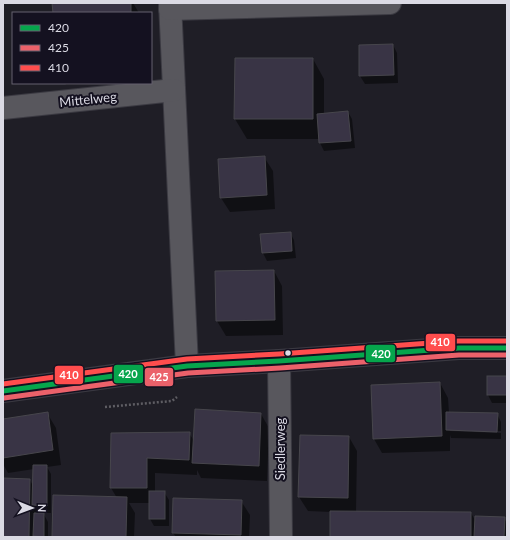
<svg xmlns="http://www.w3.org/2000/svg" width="510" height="540" viewBox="0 0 510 540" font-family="Lato,sans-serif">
<rect width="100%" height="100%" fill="#1f1e26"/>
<g fill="#0007">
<path d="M53,3H133L139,13H54Z"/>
<path d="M393,45L397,53L398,83L365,84L360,76Z"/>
<path d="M313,59L324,79V114L348,112L352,119L355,148L324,151L320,143V139H247L235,119Z"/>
<path d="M65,83H143L144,84L66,85Z"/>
<path d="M264,157L273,171L275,209L230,212L221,198Z"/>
<path d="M290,233L294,240L296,258L267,261L263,253L261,235Z"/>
<path d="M274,271L282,286L283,335L226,336L217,321Z"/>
<path d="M488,377H507V403H492L488,395Z"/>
<path d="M440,383L448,398L449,413L497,414L501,422V431L450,429V431L501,433V439L451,438L450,435V451L382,453L374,439Z"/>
<path d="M47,413L56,428L61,465L47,467L51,474V513H43L48,522V537H3V479L30,480L33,486L34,469L8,473L3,464V420Z"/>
<path d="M261,414L269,428L267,481L201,478L197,470V475L155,473V492H164L169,500V526H154L150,519V503H129L135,513L134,537H53L117,498L111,488L112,434L189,433L194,441Z"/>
<path d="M349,437L357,451L356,512L471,513L476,522L504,518L507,523V537H331V512L308,511L299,497Z"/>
<path d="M241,501L250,515L249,537H176L173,533Z"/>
</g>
<g fill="#393445" stroke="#47464c">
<path d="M52,3H131V13H53Z"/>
<path d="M393,44L394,75L359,76V45Z"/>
<path d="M235,58H313V119H234Z"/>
<path d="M348,111L351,141L319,143L317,114Z"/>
<path d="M265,156L267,195L220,198L218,159Z"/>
<path d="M291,232L292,251L262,253L260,234Z"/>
<path d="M274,270L275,320L216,321L215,271Z"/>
<rect x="487" y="376" width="20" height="19"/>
<path d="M440,382L442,436L373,439L371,385Z"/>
<path d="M195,409L261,413L259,466L192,463Z"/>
<path d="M48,412L53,450L3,458V419Z"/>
<path d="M446,412L498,413L497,432L446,430Z"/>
<path d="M190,432L189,460L147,458V488H110L111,433Z"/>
<path d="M300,435L349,436L348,498L298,497Z"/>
<path d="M33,465H47V506L32,505Z"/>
<path d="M3,478L30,479L29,537H3Z"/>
<rect x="149" y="491" width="16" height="28"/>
<path d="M53,495L127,497L126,537H52Z"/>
<path d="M173,498L242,500L241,535L172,533Z"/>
<path d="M330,511L471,512V537H330Z"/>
<path d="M34,513H44V537L33,536Z"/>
<path d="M475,516L505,517L504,537H474Z"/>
</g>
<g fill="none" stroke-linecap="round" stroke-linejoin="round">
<g stroke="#3b3a42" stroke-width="24">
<g id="minor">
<path d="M170,3L187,366"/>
<path d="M170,9L390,3"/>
<path d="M3,108L174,90"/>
<path d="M279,361L281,537"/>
</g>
</g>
<g stroke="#3b3a42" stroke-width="24">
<path id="secondary" d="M3,391L187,366L279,361L459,348H507"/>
</g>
<path stroke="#5e5d63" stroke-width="2.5" stroke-dasharray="2 2" stroke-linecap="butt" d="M105,407L172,401L177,397"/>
<use href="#minor" stroke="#58575d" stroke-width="22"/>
<use href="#secondary" stroke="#58575d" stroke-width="22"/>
<g stroke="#141120" stroke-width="8">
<path id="bus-1" d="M3,391L187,366L279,361L459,348H507"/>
</g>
<g stroke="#141120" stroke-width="8">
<path id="bus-2" d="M4,398L188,373L280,368L459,355H507"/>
</g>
<g stroke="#141120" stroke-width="8">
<path id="bus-3" d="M3,384L187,359L279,354L458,341H507"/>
</g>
<use href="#bus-1" stroke="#06a54c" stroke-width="5"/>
<use href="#bus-2" stroke="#eb616a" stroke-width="5"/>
<use href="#bus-3" stroke="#ff4d4d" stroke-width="5"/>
</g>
<circle fill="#dbdae4" stroke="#141120" stroke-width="1.5" cx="288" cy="353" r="3.5"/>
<g text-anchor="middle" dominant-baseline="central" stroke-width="4" stroke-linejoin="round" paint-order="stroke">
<g font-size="13" fill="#dbdae4" stroke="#141120">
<text transform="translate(88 99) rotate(-6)">Mittelweg</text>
<text transform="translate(280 449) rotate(-90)">Siedlerweg</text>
</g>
</g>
<g stroke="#141120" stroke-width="1.5">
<rect x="425" y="333" width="31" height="19" rx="4" fill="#ff4d4d"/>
<rect x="365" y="344" width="31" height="19" rx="4" fill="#06a54c"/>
<rect x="113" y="364" width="31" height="20" rx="4" fill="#06a54c"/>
<rect x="54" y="365" width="30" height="20" rx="4" fill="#ff4d4d"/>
<rect x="144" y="367" width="30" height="20" rx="4" fill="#eb616a"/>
</g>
<g font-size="11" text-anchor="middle" font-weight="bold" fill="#fff">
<text x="440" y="346">410</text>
<text x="381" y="358">420</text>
<text x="128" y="378">420</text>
<text x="69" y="379">410</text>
<text x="159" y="381">425</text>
</g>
<rect width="510" height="540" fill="none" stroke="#dbdae4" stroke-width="8"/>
<rect x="12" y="12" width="140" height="72" fill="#141120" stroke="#64616e"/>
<rect x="20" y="25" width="20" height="6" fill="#06a54c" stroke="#64616e"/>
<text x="48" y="32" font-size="12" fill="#dbdae4">420</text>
<rect x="20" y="45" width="20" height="6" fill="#eb616a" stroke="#64616e"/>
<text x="48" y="52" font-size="12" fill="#dbdae4">425</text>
<rect x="20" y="65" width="20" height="6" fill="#ff4d4d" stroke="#64616e"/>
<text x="48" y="72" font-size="12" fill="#dbdae4">410</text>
<g transform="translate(32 508) rotate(91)" stroke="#141120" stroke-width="3" paint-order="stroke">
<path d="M0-3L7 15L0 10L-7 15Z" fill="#dbdae4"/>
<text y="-6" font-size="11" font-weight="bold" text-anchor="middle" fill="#dbdae4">N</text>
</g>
</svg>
